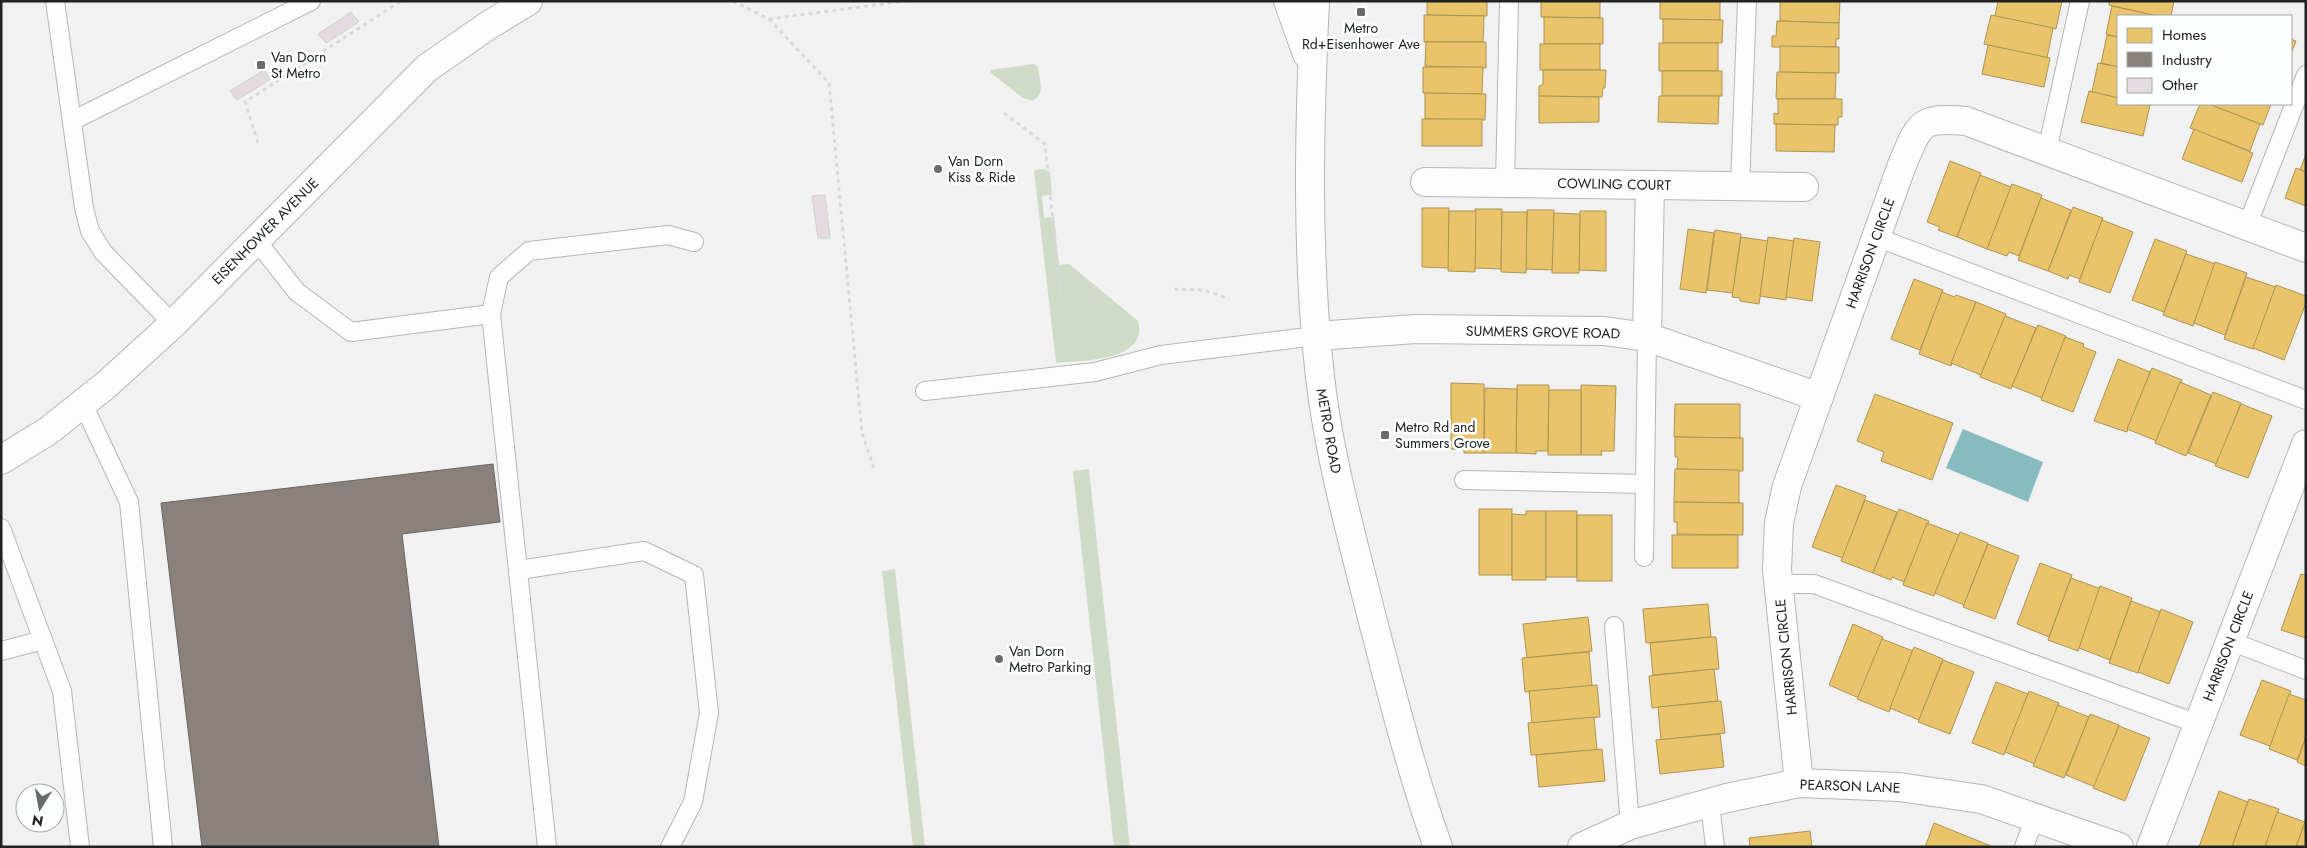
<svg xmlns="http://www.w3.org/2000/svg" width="2307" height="848" viewBox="0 0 2307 848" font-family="Jost,sans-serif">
<rect width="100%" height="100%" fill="#f1f1f1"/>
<g fill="#d0dbc7">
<path d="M1034,64L1038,67C1039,79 1046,94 1033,101L1023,98L991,73L990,70Z"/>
<path d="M1045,169L1050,172L1052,195L1042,196L1044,218L1054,217L1059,265L1069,264L1138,321C1149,362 1081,360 1056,363L1034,170Z"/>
<path d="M1089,469L1130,847H1114L1073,471Z"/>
<path d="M895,569L925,847H913L882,571Z"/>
</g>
<path fill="#87bbbf" d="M1963,429L2043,462L2028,502L1946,468Z"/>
<g fill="#e9c46a" stroke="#ad9354">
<path d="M1427,1H1487V16L1427,15Z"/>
<path d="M1541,1H1600V18L1541,17Z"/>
<path d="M1660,1H1720V20L1660,19Z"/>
<path d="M1780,1H1840L1839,23L1780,21Z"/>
<path d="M1998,1H2062L2056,29L1995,16Z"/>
<path d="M2109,1H2174L2171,16H2157L2109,5Z"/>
<path d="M2112,6L2157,16H2118V37L2106,34Z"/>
<path d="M1424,15L1484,16L1483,42H1424Z"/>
<path d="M1991,15L2053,28L2047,58L1984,44Z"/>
<path d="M1544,17L1603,18V44H1544Z"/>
<path d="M1663,19L1723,20L1722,43H1663Z"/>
<path d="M1777,21L1839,23V39H1836V47H1772V36H1776Z"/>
<path d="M2107,35L2118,37V67L2101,63Z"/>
<path d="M2291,39L2296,41L2291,54Z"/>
<path d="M1426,42H1486V68L1425,66Z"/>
<rect x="1659" y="43" width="59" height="28"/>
<rect x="1540" y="44" width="60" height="26"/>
<path d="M1988,45L2050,58L2044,87L1982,74Z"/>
<path d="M1780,46L1839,47V73L1780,72Z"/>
<path d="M2098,63L2118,67V98L2092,92Z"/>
<path d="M1423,67H1483L1482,94L1423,93Z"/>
<path d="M1543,70H1606L1605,88H1603L1602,97L1539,96V86L1543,85Z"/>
<rect x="1662" y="71" width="60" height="25"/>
<path d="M1777,72L1836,73L1835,99H1776Z"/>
<path d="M2089,91L2118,98V104L2150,105L2143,136L2081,122Z"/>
<path d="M1425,93L1486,94L1485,120L1425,119Z"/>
<path d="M1539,96L1599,97V122L1539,123Z"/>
<path d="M1659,96H1719L1718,124L1658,122Z"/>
<path d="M1778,99H1842V117H1838V125L1774,124V113L1778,114Z"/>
<path d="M2200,104H2209L2260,124L2250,151L2190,128Z"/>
<path d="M2209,104H2271L2263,125Z"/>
<rect x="1422" y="119" width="60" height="27"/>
<path d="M1776,124L1835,125L1834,152L1776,151Z"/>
<path d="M2194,129L2253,153L2242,182L2182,159Z"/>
<path d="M2306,154V172L2300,170Z"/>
<path d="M1950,161L1981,173L1957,237L1938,230L1940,227L1927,222Z"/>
<path d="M2296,168L2306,172V206L2285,198Z"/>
<path d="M1980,175L2011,187L1987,249L1957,237Z"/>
<path d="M2012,184L2042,195L2019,256L2009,252L2007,256L1987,249Z"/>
<path d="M2041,198L2071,210L2048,271L2018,260Z"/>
<path d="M2073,207L2103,218L2080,279L2069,275L2068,279L2048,271Z"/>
<path d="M1422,208H1449V268L1422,267Z"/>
<path d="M1475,209H1502L1501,269L1475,268Z"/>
<path d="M1527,210H1554L1553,270L1526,269Z"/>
<path d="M1449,211H1476L1475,272L1448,271Z"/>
<path d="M1580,211H1606V271L1579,270Z"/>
<path d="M1502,212H1527L1526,273L1501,272Z"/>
<path d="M1554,213L1580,214L1579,273H1552Z"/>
<path d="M2102,220L2133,232L2110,293L2079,282Z"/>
<path d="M1688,229L1714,233L1706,293L1680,289Z"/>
<path d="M1715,230L1741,234L1733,293L1707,290Z"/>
<path d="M1741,237L1768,241L1759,304L1740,301V298L1732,297Z"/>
<path d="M1768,237L1794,241L1786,300L1760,296Z"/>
<path d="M1794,238L1820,242L1812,301L1786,297Z"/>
<path d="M2155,239L2187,251L2164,312L2132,300Z"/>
<path d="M2186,254L2216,264L2193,326L2163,315Z"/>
<path d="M2215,262L2247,273L2225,335L2194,323Z"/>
<path d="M2246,277L2276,287L2253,349L2224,339Z"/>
<path d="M1914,279L1943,290L1920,350L1891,339Z"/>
<path d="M2276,285L2306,296V303L2284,360L2253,348Z"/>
<path d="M1942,292L1954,297L1956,295L1976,302L1951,366L1919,354Z"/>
<path d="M1976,302L2006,314L1981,375L1951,363Z"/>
<path d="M2005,316L2036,328L2011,389L1980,377Z"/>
<path d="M2038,325L2066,336L2042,398L2012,386Z"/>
<path d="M2065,337L2084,344L2083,347L2096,352L2073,412L2041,400Z"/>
<path d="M2118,359L2150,372L2127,432L2094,421Z"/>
<path d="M2152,368L2182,380L2157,441L2127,429Z"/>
<path d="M2180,382L2211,395L2186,456L2155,443Z"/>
<path d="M1451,383L1484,384V453H1464V449H1451Z"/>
<path d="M1517,385H1549L1548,451H1536V454L1516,453Z"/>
<path d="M1581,385L1616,386L1614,451H1601L1602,455H1581Z"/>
<path d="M1485,388L1517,389L1516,453H1484Z"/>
<path d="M1549,390H1581V455H1548Z"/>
<path d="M2213,392L2241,403L2217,464L2188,453Z"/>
<path d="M1875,394L1953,423L1932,480L1881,461L1884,452L1857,441Z"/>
<path d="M1675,404H1740V438L1674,437Z"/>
<path d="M2241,404L2272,416L2248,478L2215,466Z"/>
<path d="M1675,437L1743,438V471L1677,469L1678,457H1675Z"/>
<path d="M1675,469L1739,470V503L1674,502Z"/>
<path d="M1836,485L1866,496L1843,558L1812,547Z"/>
<path d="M1865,500L1897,512L1873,573L1841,561Z"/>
<path d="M1674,502L1743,503V535L1677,534V522H1674Z"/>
<rect x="1479" y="509" width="33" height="66"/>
<path d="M1899,509L1929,521L1904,582L1892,577L1891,580L1873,573Z"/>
<path d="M1526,511H1546V580H1512V514L1526,515Z"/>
<rect x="1546" y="511" width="31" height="66"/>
<rect x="1577" y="515" width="35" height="66"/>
<path d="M1927,523L1959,535L1934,596L1903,585Z"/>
<path d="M1960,532L1988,543L1964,605L1935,593Z"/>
<rect x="1672" y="535" width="66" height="33"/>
<path d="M1988,544L2019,556L1995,619L1963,607Z"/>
<path d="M2040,563L2072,575L2049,637L2017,624Z"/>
<path d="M2301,574L2306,575V638L2281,630Z"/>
<path d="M2071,578L2101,589L2078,651L2048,640Z"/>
<path d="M2100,586L2132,598L2110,660L2079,648Z"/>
<path d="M2131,601L2161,612L2138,673L2109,663Z"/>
<path d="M1708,604L1711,637L1646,643L1643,609Z"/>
<path d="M2161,609L2193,622L2169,684L2138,672Z"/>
<path d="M1588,617L1592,651L1527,658L1523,624Z"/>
<path d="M1853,624L1883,637L1859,698L1829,685Z"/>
<path d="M1711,637H1716L1719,669L1653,675L1650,643Z"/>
<path d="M1882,639L1913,651L1889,712L1857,699Z"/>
<path d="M1914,647L1943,659L1919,720L1890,708Z"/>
<path d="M1589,652L1592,686L1525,692L1522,658Z"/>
<path d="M1943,660L1974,672L1950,734L1918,722Z"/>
<path d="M1714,669L1718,701L1652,708L1649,676Z"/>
<path d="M2262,680L2291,691L2270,746L2240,735Z"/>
<path d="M1996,682L2028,694L2004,755L1972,743Z"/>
<path d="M1597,685L1600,717L1532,723L1529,691Z"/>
<path d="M2029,691L2059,703L2035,764L2005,752Z"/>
<path d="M2289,694L2306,700V737L2297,760L2269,749Z"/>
<path d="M1721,701L1725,733L1661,740L1658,707Z"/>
<path d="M2058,705L2089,717L2064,778L2033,766Z"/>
<path d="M2090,714L2119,725L2095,787L2066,775Z"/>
<path d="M1594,717L1597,750L1531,755L1528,723Z"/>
<path d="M2119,726L2150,738L2125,801L2093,788Z"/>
<path d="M1720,734L1724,767L1660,774L1656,740Z"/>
<path d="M2306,737V766L2297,762Z"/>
<path d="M1602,749L1605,781L1539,787L1536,755Z"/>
<path d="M2219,791L2248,802L2232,847H2199Z"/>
<path d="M2249,799L2279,809L2265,847H2232Z"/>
<path d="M2277,812L2305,822L2296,847H2265Z"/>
<path d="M2305,820L2306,847H2296L2305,822Z"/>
<path d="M1934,823L1991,846V847H1925Z"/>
<path d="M1810,831L1812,847H1750L1749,838Z"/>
</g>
<path fill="#8a817c" stroke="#6a6461" d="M493,464L500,522L402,534L439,847H202L161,503Z"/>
<g fill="#e5dadf" stroke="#cfcfcf">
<path d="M351,12L359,22L326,43L318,34Z"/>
<path d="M264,70L271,79L237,100L230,91Z"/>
<path d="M825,195L830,238H818L812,196Z"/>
</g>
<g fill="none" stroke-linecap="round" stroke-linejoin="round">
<g stroke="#b5b5b5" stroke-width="20">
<g id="lane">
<path d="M55,1L84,208L90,231L103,252L173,324"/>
<path d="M72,121L311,1"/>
<path d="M2047,151L2080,1"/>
<path d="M1505,183L1509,1"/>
<path d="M1740,186L1747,1"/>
<path d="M2247,226L2306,75"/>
<path d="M1876,237L2306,400"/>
<path d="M256,240L297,292L351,332L491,314L499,277L529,251L668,235L694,242"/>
<path d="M491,314L547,847"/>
<path d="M925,391L1095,372L1161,355L1316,336"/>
<path d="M83,404L129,502L163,847"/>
<path d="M1464,480L1645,484"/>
<path d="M1,528L62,691L80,847"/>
<path d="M1644,557L1647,337"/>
<path d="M519,570L644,551L694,575L709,713L693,802L670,847"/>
<path d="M1779,584H1814L2198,724"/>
<path d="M1614,626L1630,825"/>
<path d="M2230,641L2306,670"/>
<path d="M1,651L43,640"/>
<path d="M1710,803L1715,847"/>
<path d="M2024,847L2035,817"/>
</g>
</g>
<g stroke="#b5b5b5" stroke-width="30">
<g id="street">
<path d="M1425,182L1804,187"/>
<path d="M1316,336L1416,329L1604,331L1647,337L1819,397"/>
<path d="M1647,337L1650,185"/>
<path d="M1799,783L1777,570L1779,523L1787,486L1902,165C1920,123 1919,117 1966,121L2306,248"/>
<path d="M1582,847L1630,825L1727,798L1799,783L1899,787L1981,799L2119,847"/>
<path d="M2151,847L2306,444"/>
</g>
</g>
<g stroke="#b5b5b5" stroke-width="30">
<g id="secondary">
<path d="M1288,1L1307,54"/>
<path d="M1315,1C1309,127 1306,252 1320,377C1329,455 1350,530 1369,606C1390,687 1410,768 1438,847"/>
<path d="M1,460L48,431L106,385L173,324L427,68L486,27L528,1"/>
</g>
</g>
<g stroke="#d8d8d8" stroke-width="3" stroke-dasharray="4 4" stroke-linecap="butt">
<path d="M733,1L769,19L906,1"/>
<path d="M769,19L829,83L862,433L875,471"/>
<path d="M1004,113L1045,144L1061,300L1071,299"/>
<path d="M258,143L245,102L401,1"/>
<path d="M1174,289L1205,290L1229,299"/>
</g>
<use href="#lane" stroke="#fdfdfd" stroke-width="18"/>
<use href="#street" stroke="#fdfdfd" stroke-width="28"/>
<use href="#secondary" stroke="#fdfdfd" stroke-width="28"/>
</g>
<g fill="#696a6a" stroke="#fdfeff" stroke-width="2">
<rect x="1356" y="7" width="10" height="10" rx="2.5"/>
<rect x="256" y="60" width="10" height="10" rx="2.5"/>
<circle cx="938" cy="169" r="5"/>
<rect x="1380" y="430" width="10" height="10" rx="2.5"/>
<circle cx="999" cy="659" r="5"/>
</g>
<g text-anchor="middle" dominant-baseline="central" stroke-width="5" stroke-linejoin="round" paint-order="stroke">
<g font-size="14" fill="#202121" stroke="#fdfeff" text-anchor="start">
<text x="1361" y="28" text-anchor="middle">Metro<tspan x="1361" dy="16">Rd+Eisenhower Ave</tspan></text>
<text x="271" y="57">Van Dorn<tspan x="271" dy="16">St Metro</tspan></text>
<text x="948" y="161">Van Dorn<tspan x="948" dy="16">Kiss &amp; Ride</tspan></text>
<text x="1395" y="427">Metro Rd and<tspan x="1395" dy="16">Summers Grove</tspan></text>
<text x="1009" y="651">Van Dorn<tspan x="1009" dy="16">Metro Parking</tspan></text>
</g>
<g font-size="14" fill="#202121" stroke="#fdfeff">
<text transform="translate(1614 184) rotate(1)">COWLING COURT</text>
<text transform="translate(265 231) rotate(-45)">EISENHOWER AVENUE</text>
<text transform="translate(1870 253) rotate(-70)">HARRISON CIRCLE</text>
<text transform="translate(1543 332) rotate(1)">SUMMERS GROVE ROAD</text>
<text transform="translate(1329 431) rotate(80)">METRO ROAD</text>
<text transform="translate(2228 646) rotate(-69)">HARRISON CIRCLE</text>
<text transform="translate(1786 657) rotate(-96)">HARRISON CIRCLE</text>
<text transform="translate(1850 786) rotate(2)">PEARSON LANE</text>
</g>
</g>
<rect width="2307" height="848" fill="none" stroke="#202121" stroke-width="5"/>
<rect x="2117" y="15" width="175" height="90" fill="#fdfeff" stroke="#a5a6a6"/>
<rect x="2127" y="28" width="25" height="15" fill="#e9c46a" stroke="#a5a6a6"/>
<text x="2162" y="40" font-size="15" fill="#202121">Homes</text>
<rect x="2127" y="52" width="25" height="15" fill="#8a817c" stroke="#a5a6a6"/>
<text x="2162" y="65" font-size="15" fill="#202121">Industry</text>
<rect x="2127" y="78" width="25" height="15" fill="#e5dadf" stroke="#a5a6a6"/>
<text x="2162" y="90" font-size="15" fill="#202121">Other</text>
<g transform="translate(40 808) rotate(191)"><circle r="24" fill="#fdfeff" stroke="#a5a6a6"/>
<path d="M0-4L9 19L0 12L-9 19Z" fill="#696a6a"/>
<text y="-8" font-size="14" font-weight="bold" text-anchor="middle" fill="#202121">N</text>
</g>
</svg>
